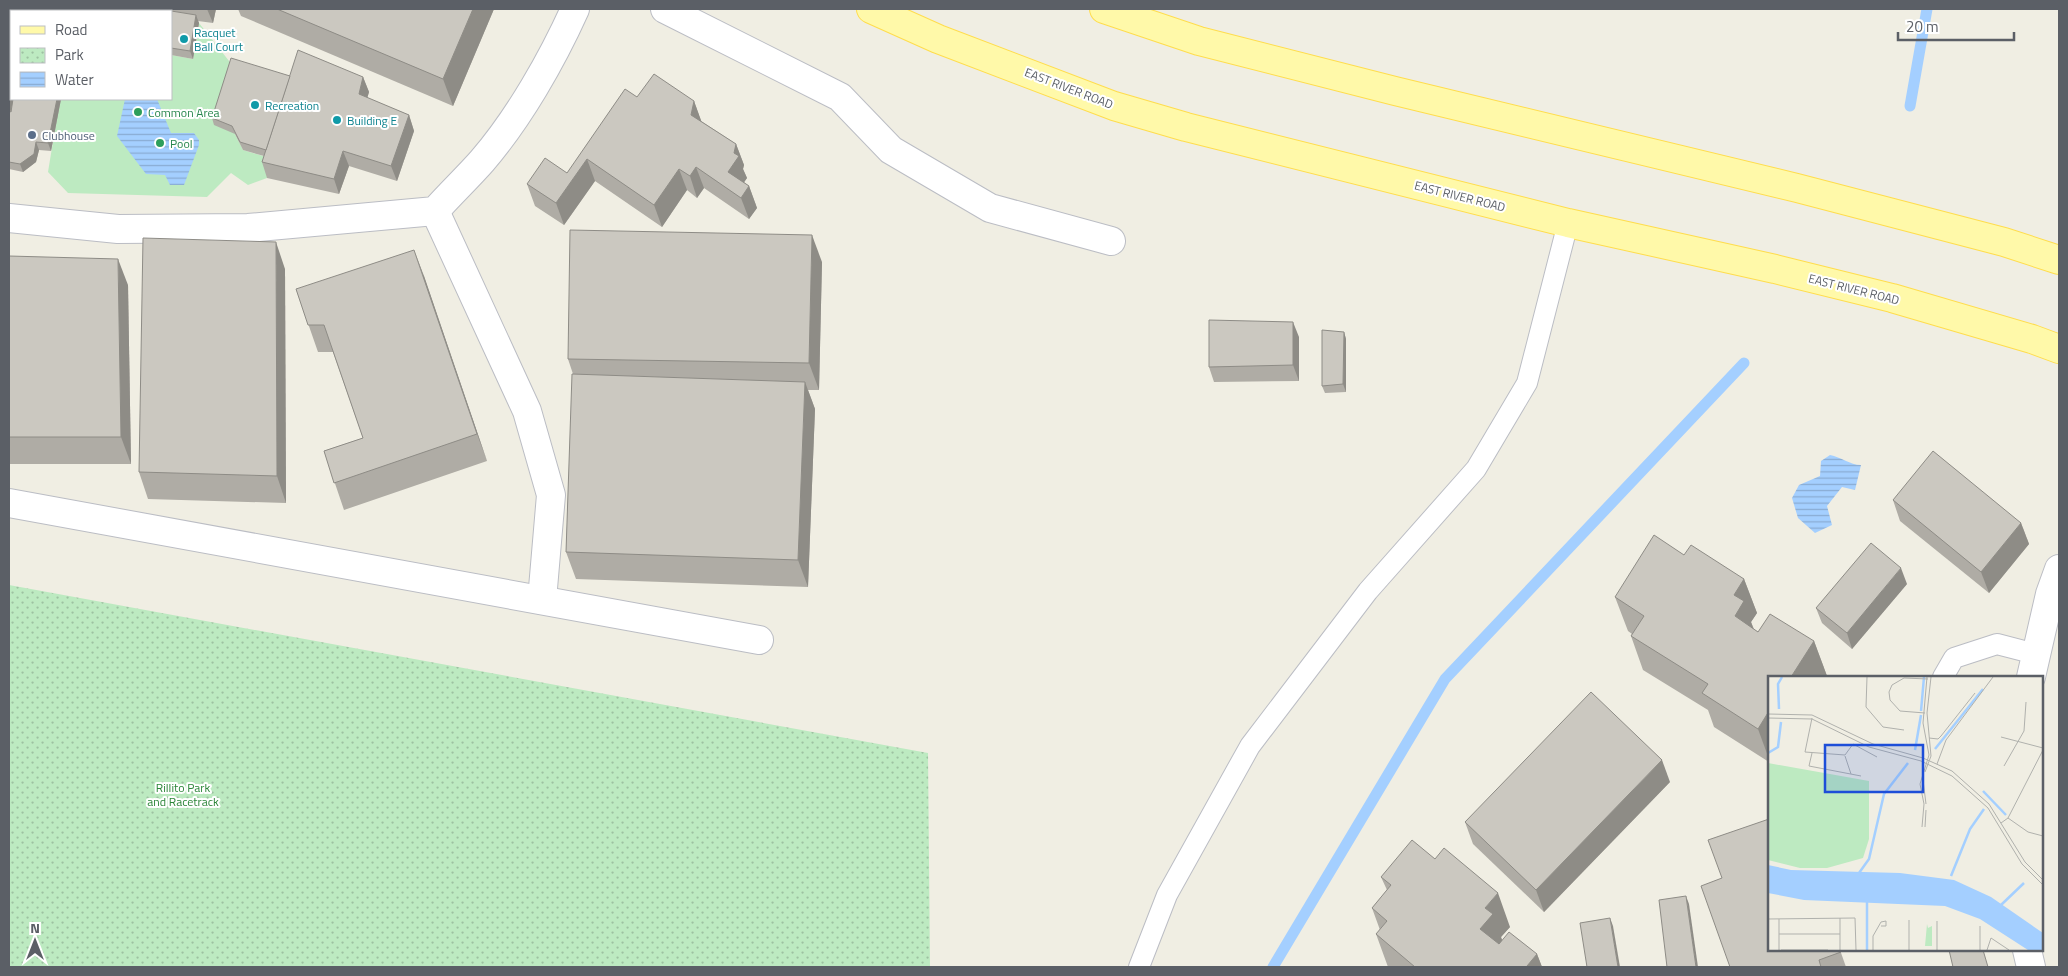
<svg xmlns="http://www.w3.org/2000/svg" width="2068" height="976" viewBox="0 0 2068 976" font-family="'Titillium Web',sans-serif">
<defs>
<pattern id="park-dots" width="8" height="8" patternUnits="userSpaceOnUse" patternTransform="scale(1.25)"><rect width="8" height="8" fill="#bdeac1"/><path d="M2 2h.1M6 6h.1" fill="none" stroke="#9dc1a1" stroke-width="1.8" stroke-linecap="round"/></pattern>
<pattern id="water-rules" width="6" height="5" patternUnits="userSpaceOnUse" patternTransform="scale(1.25)"><rect width="6" height="5" fill="#a4cfff"/><path d="M0 2.5h6" fill="none" stroke="#89abd2"/></pattern>
</defs>
<rect width="100%" height="100%" fill="#f0eee3"/>
<path fill="#bdeac1" d="M199,23L233,66L235,134L243,150L273,159L267,178L248,185L231,173L207,197L68,193L48,172L60,99H171V55L193,59Z"/>
<path fill="url(#park-dots)" d="M9,585L928,753L930,967H9Z"/>
<g fill="url(#water-rules)">
<path d="M125,99H157L171,133H194L199,140V145L184,185H170L165,175L146,174L117,136Z"/>
<path d="M1830,455C1841,457 1850,465 1861,465L1855,490L1842,487L1827,506L1832,525L1815,533L1798,518L1792,498L1799,485L1820,476L1821,461Z"/>
</g>
<g fill="none" stroke-linecap="round" stroke-linejoin="round">
<g stroke="#a4cfff" stroke-width="11">
<path d="M1910,106L1927,9"/>
<path d="M1273,967L1445,679L1744,363"/>
</g>
<g stroke="#bbbdc4" stroke-width="22">
<g id="lane">
<path d="M1943,677L1954,658L1997,644L2036,654"/>
<path d="M1139,967L1167,895L1250,746L1368,591L1476,469L1527,383L1568,223"/>
</g>
</g>
<g stroke="#bbbdc4" stroke-width="30">
<g id="street">
<path d="M665,9L840,97L891,150L990,208L1111,241"/>
<path d="M435,211L527,411L551,495L542,600"/>
<path d="M9,218L118,229L248,228L435,211C450,194 467,178 482,161C519,118 552,60 575,9"/>
<path d="M9,503L759,640"/>
<path d="M2031,677L2050,594L2059,569"/>
<path d="M2027,950L2031,967"/>
</g>
</g>
<g stroke="#ffdd4d" stroke-width="30">
<g id="primary">
<path d="M871,9L938,39L1114,106L1186,127L1568,223L1775,269L1892,298L2032,339L2059,349"/>
<path d="M1104,9L1199,41L1395,91L1797,188L2004,242L2059,260"/>
</g>
</g>
<use href="#lane" stroke="#fff" stroke-width="20"/>
<use href="#street" stroke="#fff" stroke-width="28"/>
<use href="#primary" stroke="#fff9a9" stroke-width="28"/>
</g>
<g fill="#afaca5">
<path d="M9,9H70L69,11H11V26H9Z"/>
<path d="M118,9H216L213,23L198,21L199,23L193,59L171,55V11Z"/>
<path d="M238,9H494L453,106L241,16Z"/>
<path d="M9,32L11,99H61L51,151L39,150L36,162L23,172L9,169Z"/>
<path d="M290,76L363,77L369,92L367,98L409,115L414,131L397,181L349,166L339,194L267,178L262,162L264,156L243,150L235,134L214,125L212,118Z"/>
<path d="M637,97L694,101L701,121L736,144L744,165L743,169L747,178L744,182L749,186L757,208L749,219L704,188L697,198L687,190L662,227L595,181L564,225L535,206L527,184L567,173Z"/>
<path d="M9,256L128,285L131,464H9Z"/>
<path d="M822,262L819,390H808L815,409L808,587L576,579L566,552L573,374L568,359Z"/>
<path d="M285,269L286,503L148,499L139,472Z"/>
<path d="M424,276L487,461L344,510L324,451L363,438L333,352H318L296,289Z"/>
<path d="M1344,332L1346,339V392L1325,393L1322,386Z"/>
<path d="M1299,337V381L1214,382L1209,367Z"/>
<path d="M1893,500L2021,523L2029,544L1989,593L1900,521Z"/>
<path d="M1684,555L1744,579L1757,613L1751,622L1754,629L1758,632L1814,641L1827,676L1826,677H1769V762L1714,727L1708,710L1643,670L1631,636L1632,634L1628,631L1615,597Z"/>
<path d="M1907,584L1852,649L1822,623L1816,608Z"/>
<path d="M1670,782L1544,912L1473,844L1465,822Z"/>
<path d="M1381,877L1510,927L1501,937L1502,940L1537,954L1542,967H1388L1376,934L1380,930L1372,908L1387,890Z"/>
<path d="M1769,950H1840L1846,967H1730Z"/>
</g>
<g fill="#8e8c86">
<path d="M55,9H70L69,11H55Z"/>
<path d="M207,9H216L213,23Z"/>
<path d="M473,9H494L453,106L443,79Z"/>
<path d="M196,15L199,23L193,59L190,51Z"/>
<path d="M11,54V99H18L14,120L9,107V67Z"/>
<path d="M363,77L369,92L364,109L359,94Z"/>
<path d="M57,99H61L51,151L48,143Z"/>
<path d="M694,101L702,123L691,115Z"/>
<path d="M409,115L414,131L397,181L391,166Z"/>
<path d="M36,142L39,150L36,162L23,172L20,164Z"/>
<path d="M736,144L744,165L743,169L747,178L736,194L728,172Z"/>
<path d="M343,151L349,166L339,194L334,179Z"/>
<path d="M587,159L595,181L564,225L556,203Z"/>
<path d="M696,167L704,188L697,198L690,176Z"/>
<path d="M679,169L687,190L662,227L654,205Z"/>
<path d="M749,186L757,208L749,219L741,198Z"/>
<path d="M812,235L822,262L819,390L809,363Z"/>
<path d="M276,242L285,269L286,503L277,476Z"/>
<path d="M414,250L424,276L487,461L477,434Z"/>
<path d="M118,259L128,285L131,464L121,437Z"/>
<path d="M1293,322L1299,337V381L1293,365Z"/>
<path d="M1344,332L1346,339V392L1343,384Z"/>
<path d="M805,382L815,409L808,587L798,560Z"/>
<path d="M2021,523L2029,544L1989,593L1981,572Z"/>
<path d="M1901,568L1907,584L1852,649L1847,633Z"/>
<path d="M1744,579L1757,613L1751,622L1756,636L1735,616L1734,595Z"/>
<path d="M1814,641L1827,676L1826,677H1791Z"/>
<path d="M1769,711V759L1758,729Z"/>
<path d="M1662,760L1670,782L1544,912L1536,890Z"/>
<path d="M1498,893L1510,927L1501,937L1505,949L1493,963L1480,929L1485,908Z"/>
<path d="M1686,896L1689,904L1698,967H1696Z"/>
<path d="M1610,918L1613,926L1620,967H1618Z"/>
<path d="M1537,954L1542,967H1528L1527,966Z"/>
</g>
<g fill="#cbc8c0" stroke="#8e8c86">
<path d="M124,9H159L196,15L190,51L171,48V11H123Z"/>
<path d="M277,9H473L443,79Z"/>
<path d="M9,32L11,33V54L9,67Z"/>
<path d="M298,50L363,77L359,94L409,115L391,166L343,151L334,179L262,162Z"/>
<path d="M231,58L290,76L266,150L240,142L232,126L212,118Z"/>
<path d="M654,74L694,101L691,115L736,144L734,153L739,156L728,172L749,186L741,198L696,167L690,176L679,169L654,205L587,159L556,203L527,184L545,158L567,173L625,89L637,97Z"/>
<path d="M13,99H57L48,143L36,142L34,154L20,164L9,162V111L11,112Z"/>
<path d="M570,230L812,235L809,363L568,359Z"/>
<path d="M143,238L276,242L277,476L139,472Z"/>
<path d="M414,250L477,434L334,483L324,451L363,438L324,325H308L296,289Z"/>
<path d="M9,256L118,259L121,437H9Z"/>
<path d="M1209,320L1293,322V365L1209,367Z"/>
<path d="M1322,330L1344,332L1343,384L1322,386Z"/>
<path d="M572,374L805,382L798,560L566,552Z"/>
<path d="M1933,451L2021,523L1981,572L1893,500Z"/>
<path d="M1654,535L1684,555L1691,545L1744,579L1734,595L1744,601L1735,616L1758,632L1770,614L1814,641L1791,677H1769V711L1758,729L1702,693L1708,684L1631,636L1644,616L1615,597Z"/>
<path d="M1871,543L1901,568L1847,633L1816,608Z"/>
<path d="M1591,692L1662,760L1536,890L1465,822Z"/>
<path d="M1769,819V950H1840L1841,952L1819,960L1821,967H1730L1701,886L1722,878L1708,840Z"/>
<path d="M1412,840L1435,859L1444,848L1498,893L1485,908L1493,914L1480,929L1499,944L1509,932L1537,954L1527,966L1529,967H1415L1376,934L1387,921L1372,908L1391,885L1381,877Z"/>
<path d="M1686,896L1696,967H1667L1659,900Z"/>
<path d="M1610,918L1618,967H1587L1580,923Z"/>
<path d="M1949,950H1983L1988,967H1953Z"/>
</g>
<g fill="#0f9aa8" stroke="#fff" stroke-width="2">
<circle cx="184" cy="39" r="5"/>
<circle cx="255" cy="105" r="5"/>
<circle cx="337" cy="120" r="5"/>
</g>
<g fill="#2e9e5b" stroke="#fff" stroke-width="2">
<circle cx="138" cy="112" r="5"/>
<circle cx="160" cy="143" r="5"/>
</g>
<circle fill="#5c6f8a" stroke="#fff" stroke-width="2" cx="32" cy="135" r="5"/>
<g text-anchor="middle" dominant-baseline="central" stroke-width="4" stroke-linejoin="round" paint-order="stroke">
<g font-size="12" fill="#0d838f" stroke="#fff" text-anchor="start">
<text x="194" y="32">Racquet<tspan x="194" dy="14">Ball Court</tspan></text>
<text x="265" y="105">Recreation</text>
<text x="347" y="120">Building E</text>
</g>
<g font-size="12" fill="#5b5f66" stroke="#fff">
<text transform="translate(1069 88) rotate(21)">EAST RIVER ROAD</text>
<text transform="translate(1460 196) rotate(14)">EAST RIVER ROAD</text>
<text transform="translate(1854 289) rotate(14)">EAST RIVER ROAD</text>
</g>
<g font-size="12" fill="#27864d" stroke="#fff" text-anchor="start">
<text x="148" y="112">Common Area</text>
<text x="170" y="143">Pool</text>
</g>
<g font-size="12" fill="#4e5e75" stroke="#fff" text-anchor="start">
<text x="42" y="135">Clubhouse</text>
</g>
<g font-size="12" fill="#2b8538" stroke="#fff">
<text x="183" y="787">Rillito Park<tspan x="183" dy="14">and Racetrack</tspan></text>
</g>
</g>
<g transform="translate(1768 676)">
<rect width="275" height="275" fill="#f0eee3"/>
<path d="M159,248L160,252L164,250V270H157Z" fill="#bdeac1"/>
<path d="M0,87L101,105V163L95,182L59,192H32L0,184Z" fill="#bdeac1"/>
<path d="M0,189L23,194L132,197L186,204L223,221L275,257V274H260L212,243L177,230L36,224L0,217Z" fill="#a4cfff"/>
<path fill="none" stroke="#a4cfff" stroke-width="2.5" d="M11,33L10,8L14,1M153,35L156,1M167,73L215,13M147,74L153,39M0,77L10,71L13,46M215,115L238,139M91,197L101,183L116,118L140,87M183,200L202,153L216,133M233,229L256,207M99,274V225"/>
<path fill="none" stroke="#b0b1ad" stroke-width="1" d="M99,1L98,31L115,51L136,54M157,37L132,35L122,24L121,16L124,9L136,2L160,3M0,38L44,39L105,68L155,82L184,95L221,128L257,186L275,204M0,42L44,43L101,71L153,85L184,100L220,132L254,188L275,209M44,42L37,76L77,79L85,68L109,81M233,61L275,72M161,62L170,63L173,60L207,17M44,77L41,90L93,100M77,80L83,98M169,88L178,64L225,1M236,90L256,55L258,26M157,96L163,80L159,37L163,1M155,104L158,128M240,142L260,156L275,160M233,147L240,142L275,74M154,151L156,128L152,108L161,79L155,47L159,1M157,151L158,134M72,242V274M0,243L87,242L88,274M169,245V274M212,250V274M11,258H72M11,274V243M13,274H60M105,274V260L113,246L118,245V250H113M141,274V244M219,274L223,262L241,274"/>
<path fill="#1d4ed8" fill-opacity="0.15" stroke="#1d4ed8" stroke-width="2.5" d="M57,69H155V116H57Z"/>
<rect width="275" height="275" fill="none" stroke="#5b5f66" stroke-width="2.5"/>
</g>
<rect width="2068" height="976" fill="none" stroke="#5b5f66" stroke-width="20"/>
<rect x="10" y="10" width="162" height="90" fill="#ffffff" stroke="#bdbfc2"/>
<rect x="20" y="26" width="25" height="8" fill="#fff9a9" stroke="#bdbfc2"/>
<text x="55" y="35" font-size="15" fill="#5b5f66">Road</text>
<rect x="20" y="48" width="25" height="15" fill="url(#park-dots)" stroke="#bdbfc2"/>
<text x="55" y="60" font-size="15" fill="#5b5f66">Park</text>
<rect x="20" y="72" width="25" height="15" fill="url(#water-rules)" stroke="#bdbfc2"/>
<text x="55" y="85" font-size="15" fill="#5b5f66">Water</text>
<g transform="translate(35 941)" stroke="#ffffff" stroke-width="4" paint-order="stroke">
<path d="M0-4L9 19L0 12L-9 19Z" fill="#5b5f66"/>
<text y="-8" font-size="14" font-weight="bold" text-anchor="middle" fill="#5b5f66">N</text>
</g>
<path d="M1898 32v8h116v-8" fill="none" stroke="#5b5f66" stroke-width="2.5"/>
<text x="1906" y="32" font-size="15" fill="#5b5f66" stroke="#ffffff" stroke-width="4" paint-order="stroke">20 m</text>
</svg>
